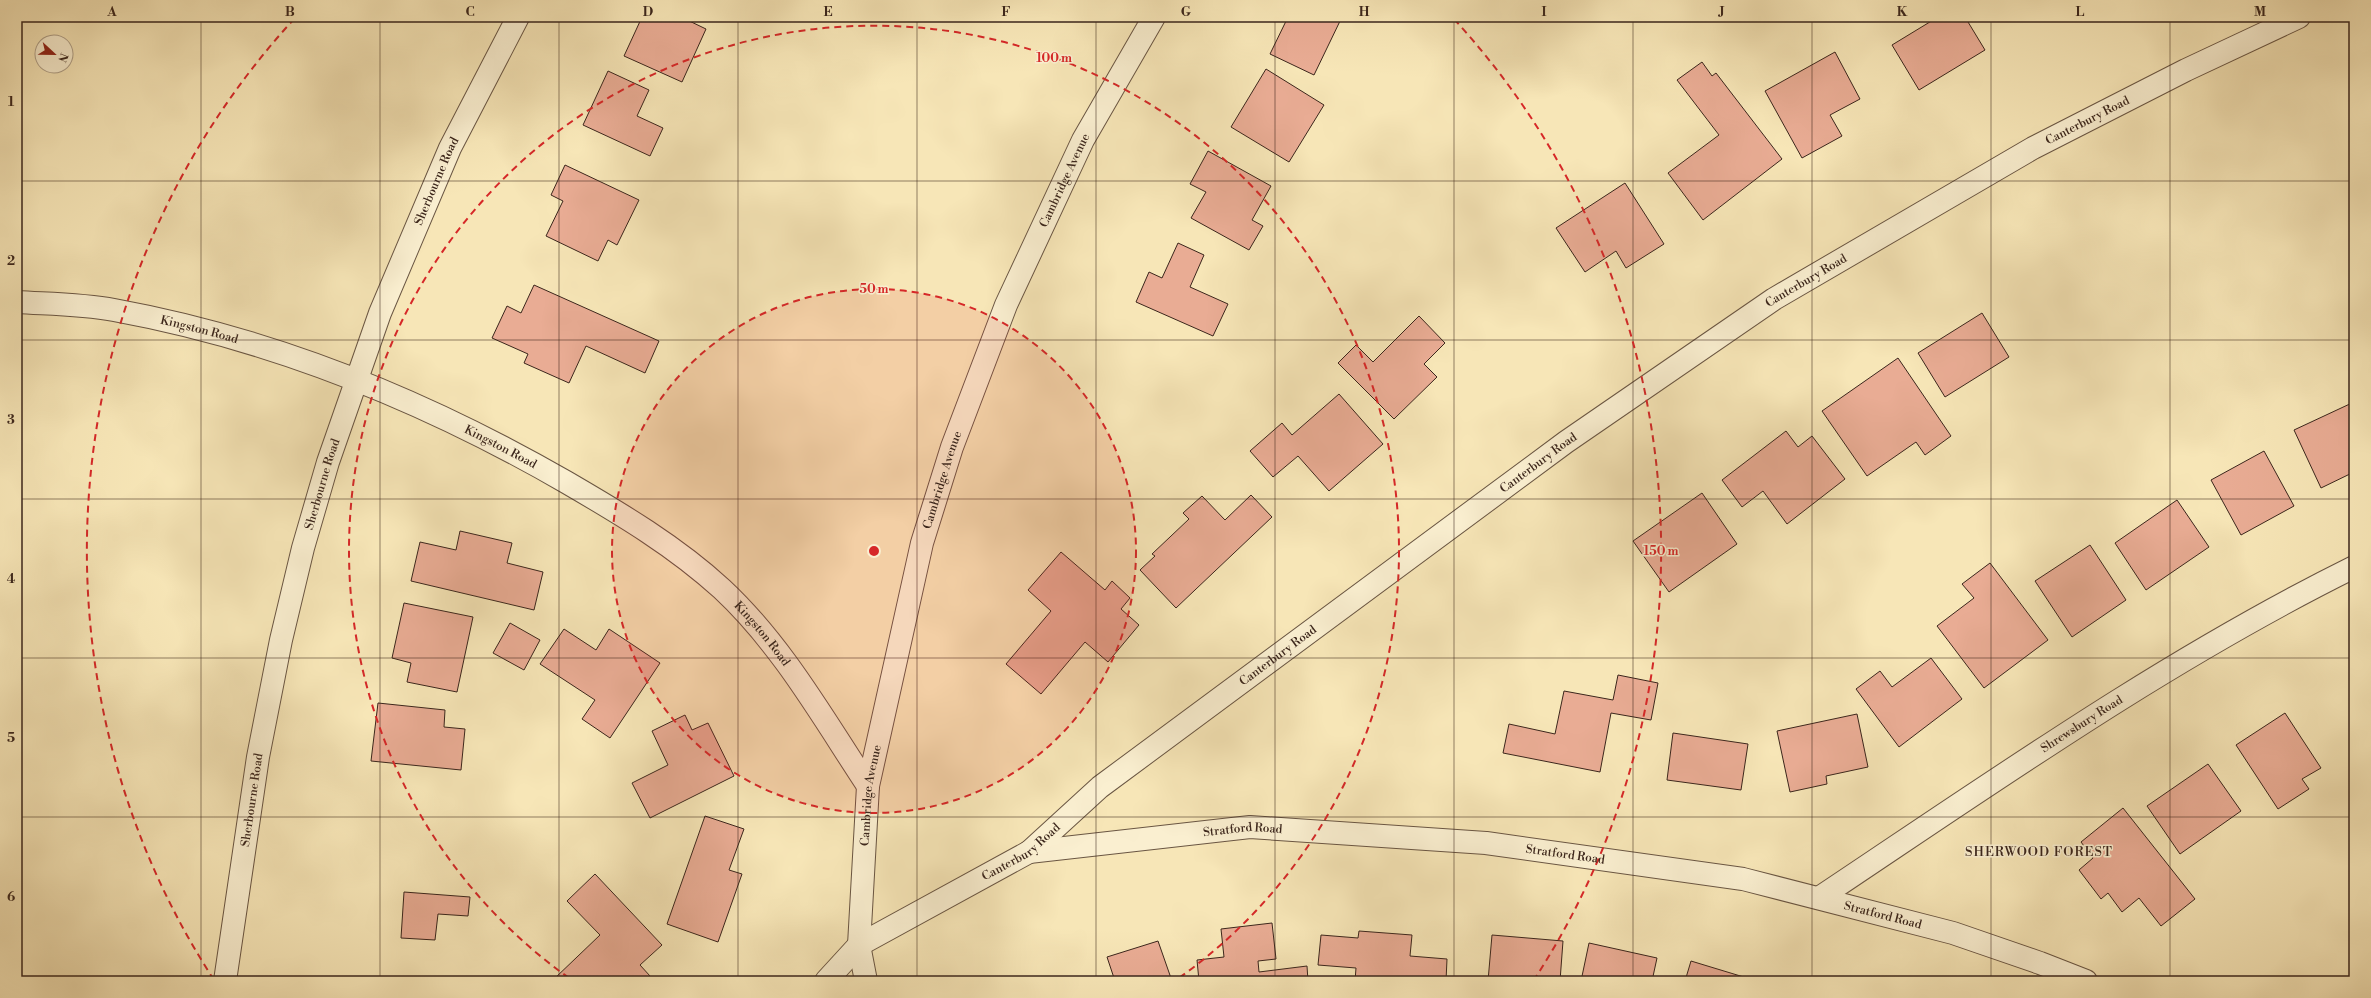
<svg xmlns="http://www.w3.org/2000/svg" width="2371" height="998" viewBox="0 0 2371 998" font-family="'Libre Bodoni',serif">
<rect width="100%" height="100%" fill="#f7e6b7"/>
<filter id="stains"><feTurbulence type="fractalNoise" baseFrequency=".005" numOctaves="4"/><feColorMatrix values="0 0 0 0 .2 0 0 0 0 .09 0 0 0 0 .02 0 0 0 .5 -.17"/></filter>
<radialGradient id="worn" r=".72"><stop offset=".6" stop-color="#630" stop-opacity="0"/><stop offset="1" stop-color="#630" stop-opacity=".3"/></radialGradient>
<g fill="#e9ac94" stroke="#3b261c">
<path d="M642,17H681L706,29L682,82L624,56Z"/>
<path d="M1288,17H1337L1341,19L1314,75L1270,54Z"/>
<path d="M1938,17H1965L1985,50L1919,90L1892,45Z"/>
<path d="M1835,52L1860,99L1830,115L1842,136L1802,158L1765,91Z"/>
<path d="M1702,62L1712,76L1716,73L1782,159L1703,220L1668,173L1719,135L1677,80Z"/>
<path d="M1266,69L1324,105L1289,162L1231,127Z"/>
<path d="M608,71L649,90L637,116L663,128L650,156L583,125Z"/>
<path d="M1208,151L1271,186L1252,220L1263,226L1249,250L1191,218L1206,192L1190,184Z"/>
<path d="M565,165L639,200L617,245L608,240L598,261L546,236L563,201L551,195Z"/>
<path d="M1625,183L1664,244L1626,268L1616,251L1585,272L1556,228Z"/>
<path d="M1178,243L1204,255L1190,287L1228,304L1213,336L1136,302L1149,272L1162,278Z"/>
<path d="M534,285L659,341L645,373L586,346L569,383L524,363L528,354L492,338L507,306L521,313Z"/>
<path d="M1982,313L2009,357L1945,397L1918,353Z"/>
<path d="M1419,316L1445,343L1424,364L1437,377L1394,419L1338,363L1356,345L1373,362Z"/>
<path d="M1898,358L1951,436L1925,455L1916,442L1867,476L1822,411Z"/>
<path d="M1339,394L1383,444L1329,491L1298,456L1273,477L1250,451L1282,423L1292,435Z"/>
<path d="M2354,402V472L2321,488L2294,430Z"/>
<path d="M1786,431L1798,447L1812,436L1845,479L1787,524L1763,491L1742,507L1722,480Z"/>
<path d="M2264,451L2294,506L2241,535L2211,480Z"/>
<path d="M1702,493L1737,544L1669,592L1633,541Z"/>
<path d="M1251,495L1272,517L1176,608L1140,570L1155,556L1152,554L1189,519L1183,513L1202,496L1225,520Z"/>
<path d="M2177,500L2209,547L2146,590L2115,543Z"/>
<path d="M460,531L512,543L507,563L543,572L534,610L411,581L420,542L456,550Z"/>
<path d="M2090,545L2126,600L2072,637L2035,581Z"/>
<path d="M1061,552L1105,590L1112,581L1130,598L1121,609L1139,625L1108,662L1085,642L1041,694L1006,664L1051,611L1028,590Z"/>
<path d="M1990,563L2048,640L1984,688L1937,626L1974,598L1962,584Z"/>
<path d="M404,603L473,617L457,692L407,682L411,663L392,658Z"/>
<path d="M510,623L540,640L524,670L493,653Z"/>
<path d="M564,629L596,650L609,629L660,663L610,738L582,719L595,700L540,664Z"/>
<path d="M1931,658L1962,699L1899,747L1856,689L1880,671L1892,687Z"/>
<path d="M1618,675L1658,683L1651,720L1611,713L1600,772L1503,753L1509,724L1555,734L1564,691L1613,700Z"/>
<path d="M378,703L445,710L444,727L465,729L461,770L371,761Z"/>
<path d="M2285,713L2321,768L2302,779L2309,789L2278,809L2236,745Z"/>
<path d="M1857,714L1868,767L1826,776L1827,784L1790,792L1777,731Z"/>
<path d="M685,715L692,730L708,723L734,776L650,818L632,783L668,765L652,731Z"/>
<path d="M1673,733L1748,744L1741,790L1667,780Z"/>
<path d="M2208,764L2241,811L2180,854L2147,806Z"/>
<path d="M2123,808L2195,899L2161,926L2139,898L2122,912L2108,893L2101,899L2079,870L2093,858L2081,842Z"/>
<path d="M705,816L744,829L729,870L742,874L718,942L667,924Z"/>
<path d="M595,874L662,945L640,965L650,976L646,981H556L554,979L600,935L567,901Z"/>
<path d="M404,892L470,897L468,916L438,914L435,940L401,938Z"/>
<path d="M1272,923L1276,959L1258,961L1259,972L1307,966L1308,981H1199L1197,960L1224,957L1221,929Z"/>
<path d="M1359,931L1412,935L1410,956L1447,959L1446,981H1355L1356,968L1318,965L1321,935L1358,938Z"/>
<path d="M1492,935L1563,941L1560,981H1488Z"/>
<path d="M1158,941L1172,981H1115L1107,957Z"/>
<path d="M1589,943L1657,958L1652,981H1581Z"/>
<path d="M1691,961L1747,978L1746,981H1685Z"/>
</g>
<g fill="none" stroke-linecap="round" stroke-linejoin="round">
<g stroke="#6a5643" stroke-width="24">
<g id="minor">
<path id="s1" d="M17,302C49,304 82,304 114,310C273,339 427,402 566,482C621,514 675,546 722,589C782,645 823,718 868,786"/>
<path id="s2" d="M1029,852L1250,827L1486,843L1743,879L1953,933L2040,963L2086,981"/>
<path id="s3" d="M1819,898C1993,782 2166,660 2354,567"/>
<path id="s4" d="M225,981L258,757L281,640L303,548L328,462L380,313L450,148L518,17"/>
<path id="s5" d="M826,981L859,945L1029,852L1100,787L1566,442L1774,299L2033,148L2186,70L2299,17"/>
<path id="s6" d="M866,981L859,945L868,786L922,543L952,447L1006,305L1083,140L1154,17"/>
</g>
</g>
<use href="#minor" stroke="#faefd0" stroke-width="22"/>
</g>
<path fill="none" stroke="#3b261c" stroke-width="1" stroke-opacity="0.55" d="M201,17V981M380,17V981M559,17V981M738,17V981M917,17V981M1096,17V981M1275,17V981M1454,17V981M1633,17V981M1812,17V981M1991,17V981M2170,17V981M17,181H2354M17,340H2354M17,499H2354M17,658H2354M17,817H2354"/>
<circle cx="874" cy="551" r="262" fill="#d62828" fill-opacity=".12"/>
<g fill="none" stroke="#d62828" stroke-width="2" stroke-dasharray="7 5">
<circle cx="874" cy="551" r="262"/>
<path d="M569 978A525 525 0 1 1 1179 978"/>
<path d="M214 980A787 787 0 0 1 294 19M1454 19A787 787 0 0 1 1534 980"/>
</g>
<g text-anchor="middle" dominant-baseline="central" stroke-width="3" stroke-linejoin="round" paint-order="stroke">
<g font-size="12" fill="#3b261c" stroke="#faefd0">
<text stroke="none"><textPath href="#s5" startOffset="1532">Canterbury Road</textPath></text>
<text stroke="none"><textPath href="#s4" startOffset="831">Sherbourne Road</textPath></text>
<text stroke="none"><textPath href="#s6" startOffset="835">Cambridge Avenue</textPath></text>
<text stroke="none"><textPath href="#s5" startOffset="1208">Canterbury Road</textPath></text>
<text stroke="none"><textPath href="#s1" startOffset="185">Kingston Road</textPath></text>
<text stroke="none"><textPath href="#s1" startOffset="509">Kingston Road</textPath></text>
<text stroke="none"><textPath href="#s5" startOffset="884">Canterbury Road</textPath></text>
<text stroke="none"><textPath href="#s6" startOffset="511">Cambridge Avenue</textPath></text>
<text stroke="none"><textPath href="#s4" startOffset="507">Sherbourne Road</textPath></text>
<text stroke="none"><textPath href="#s1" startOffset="833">Kingston Road</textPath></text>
<text stroke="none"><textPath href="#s5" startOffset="560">Canterbury Road</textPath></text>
<text stroke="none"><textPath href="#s3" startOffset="315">Shrewsbury Road</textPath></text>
<text stroke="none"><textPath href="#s6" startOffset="187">Cambridge Avenue</textPath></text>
<text stroke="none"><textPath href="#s4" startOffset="183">Sherbourne Road</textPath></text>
<text stroke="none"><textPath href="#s2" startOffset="215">Stratford Road</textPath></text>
<text stroke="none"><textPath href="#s5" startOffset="236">Canterbury Road</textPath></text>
<text stroke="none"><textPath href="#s2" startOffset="539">Stratford Road</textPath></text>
<text stroke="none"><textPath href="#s2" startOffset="863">Stratford Road</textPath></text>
</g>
<g font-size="13" letter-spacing="1" fill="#3b261c" stroke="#faefd0">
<text x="2039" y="852">SHERWOOD FOREST</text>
</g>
</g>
<circle cx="874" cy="551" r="6" fill="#d62828" stroke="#faefd0" stroke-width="2"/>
<g font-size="12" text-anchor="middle" font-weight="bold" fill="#d62828" stroke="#faefd0" stroke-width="3" stroke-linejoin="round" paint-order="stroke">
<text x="1054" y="62">100 m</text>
<text x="874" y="293">50 m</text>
<text x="1661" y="555">150 m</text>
</g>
<rect width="2371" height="998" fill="none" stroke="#f7e6b7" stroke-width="44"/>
<g transform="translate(54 54) rotate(112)"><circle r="19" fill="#faefd0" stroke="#ae9f88"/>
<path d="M0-3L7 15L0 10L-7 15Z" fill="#8f2418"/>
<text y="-6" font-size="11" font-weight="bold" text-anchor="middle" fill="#3b261c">N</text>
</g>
<rect x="22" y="22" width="2327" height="954" fill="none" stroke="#3b261c" stroke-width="1.5"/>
<g font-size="13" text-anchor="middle" font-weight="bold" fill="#3b261c">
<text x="112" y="16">A</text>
<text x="290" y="16">B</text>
<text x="470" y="16">C</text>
<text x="648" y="16">D</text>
<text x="828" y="16">E</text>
<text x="1006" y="16">F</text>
<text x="1186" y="16">G</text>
<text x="1364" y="16">H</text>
<text x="1544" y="16">I</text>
<text x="1722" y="16">J</text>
<text x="1902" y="16">K</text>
<text x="2080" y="16">L</text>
<text x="2260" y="16">M</text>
<text x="11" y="106">1</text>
<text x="11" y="265">2</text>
<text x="11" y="424">3</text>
<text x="11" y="583">4</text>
<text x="11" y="742">5</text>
<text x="11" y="901">6</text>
</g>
<rect width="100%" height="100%" filter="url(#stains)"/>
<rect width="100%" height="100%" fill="url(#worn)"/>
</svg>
